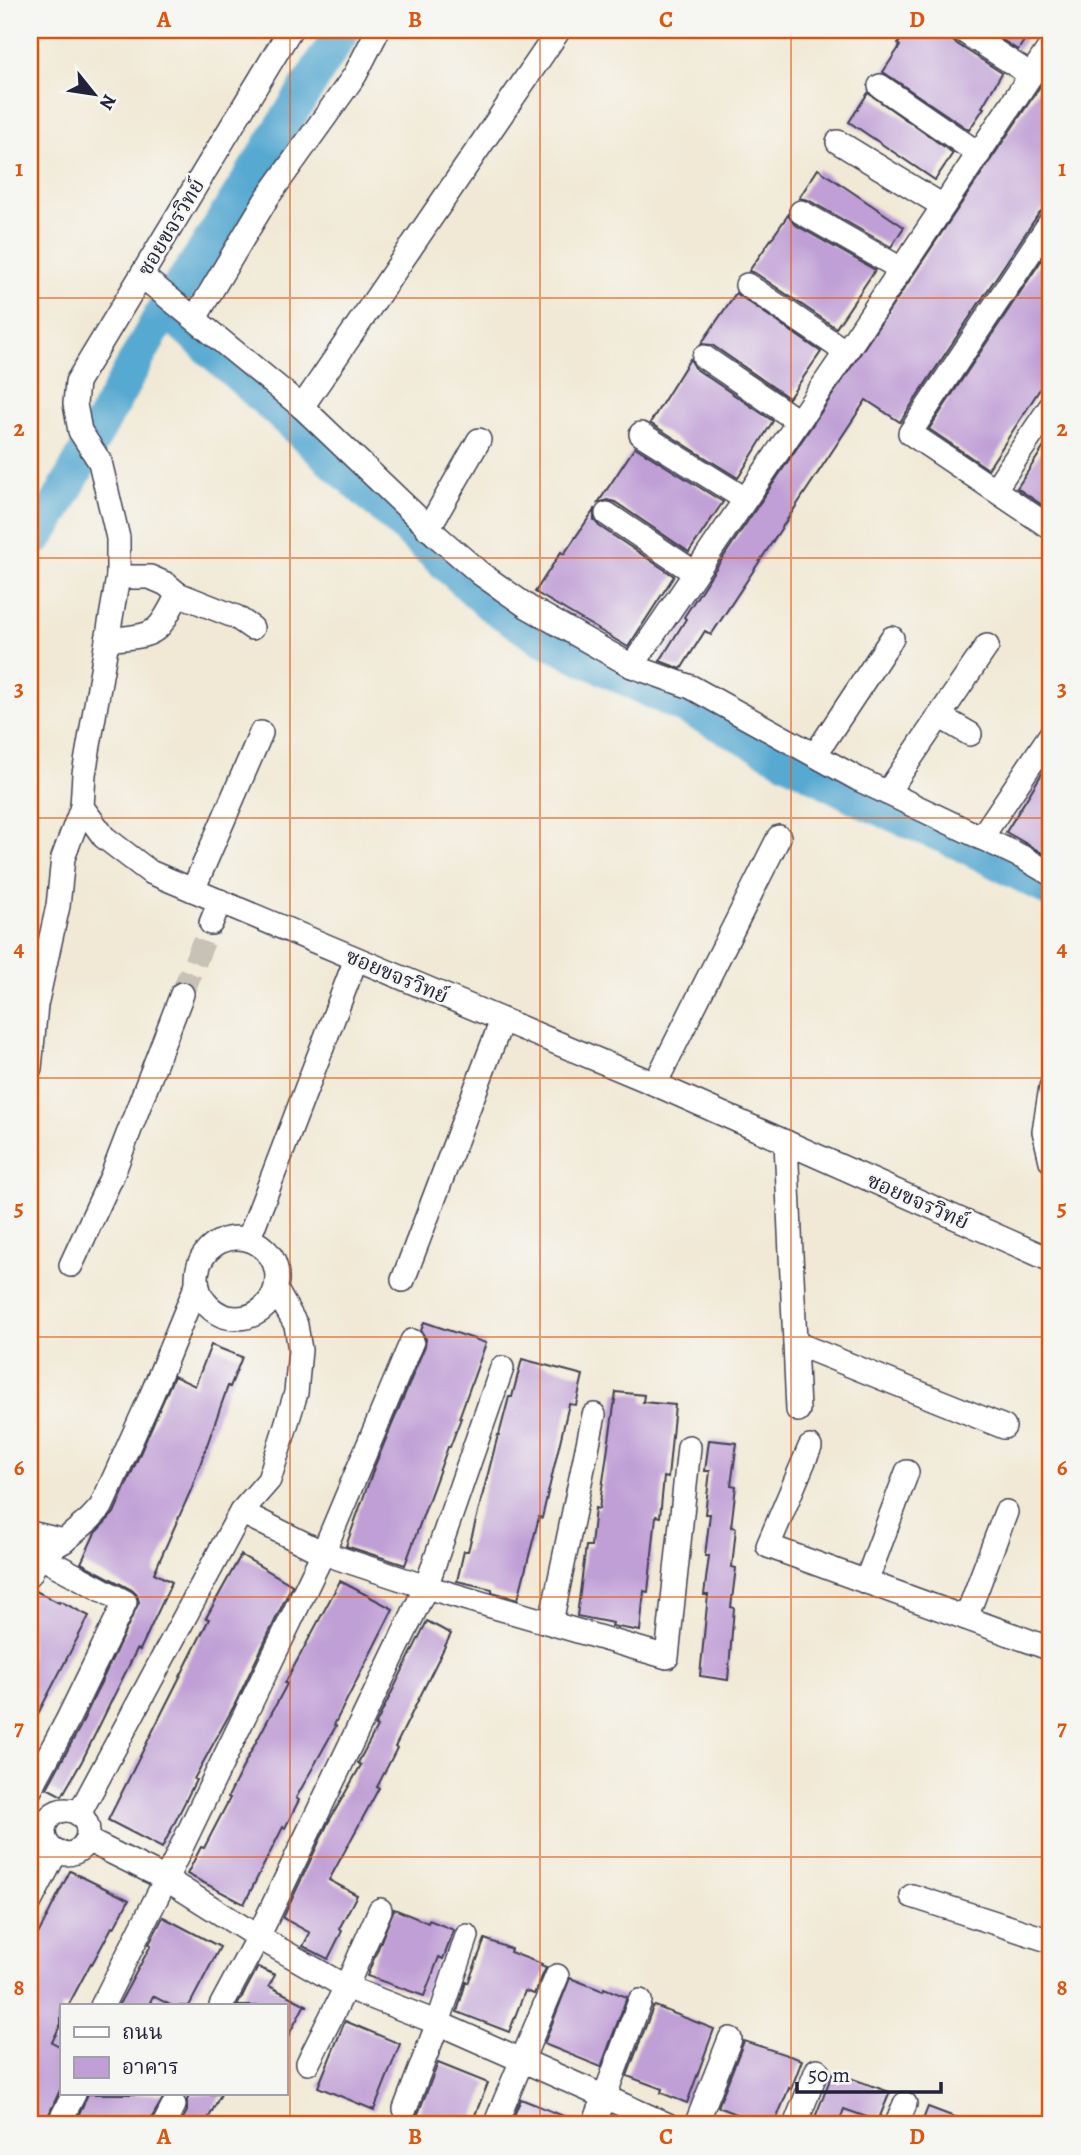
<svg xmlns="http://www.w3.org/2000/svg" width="1081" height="2155" viewBox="0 0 1081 2155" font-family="Alegreya,'Noto Serif Thai',serif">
<rect width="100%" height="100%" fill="#f6f6f2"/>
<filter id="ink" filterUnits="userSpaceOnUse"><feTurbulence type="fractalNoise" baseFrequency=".0143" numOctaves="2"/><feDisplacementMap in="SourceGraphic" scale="14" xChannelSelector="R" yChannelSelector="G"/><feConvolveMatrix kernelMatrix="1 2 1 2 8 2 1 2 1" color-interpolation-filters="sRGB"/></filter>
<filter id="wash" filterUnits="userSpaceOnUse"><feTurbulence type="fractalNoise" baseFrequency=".00686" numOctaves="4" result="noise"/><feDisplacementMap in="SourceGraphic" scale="28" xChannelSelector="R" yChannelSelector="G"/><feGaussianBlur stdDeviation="1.57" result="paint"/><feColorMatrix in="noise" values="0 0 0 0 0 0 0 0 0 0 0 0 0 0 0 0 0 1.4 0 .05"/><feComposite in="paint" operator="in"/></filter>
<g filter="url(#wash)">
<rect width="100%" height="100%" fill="#f1e9d5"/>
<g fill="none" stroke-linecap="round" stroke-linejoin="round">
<g stroke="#56a9d1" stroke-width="35">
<path d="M165,308L491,605L538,636L722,725L870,804L962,844L1042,885L1051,891"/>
<path d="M30,541L36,538L49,519L165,308L201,256L343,30"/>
</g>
</g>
<g id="blocks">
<g fill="#c09fd6">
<path d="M908,30H948L950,37L954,42L1002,73L982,107L984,108L969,130L883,72L900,46L898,44Z"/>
<path d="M987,30H1031L1018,50Z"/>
<path d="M1051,70V207L1044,209L1039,213L900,422L866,400L711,635L705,631L681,669L660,661L686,619L684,617L708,580Z"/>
<path d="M868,93L953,153L935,180L849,122Z"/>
<path d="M818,169L904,227L891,247L808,200L799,198Z"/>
<path d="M788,215L794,224L875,270L836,328L755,273L749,271Z"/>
<path d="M1051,246V372L988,469L929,429Z"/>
<path d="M736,293L821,352L789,398L712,345L701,344Z"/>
<path d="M690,359L696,369L773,421L738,478L650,423Z"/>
<path d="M1051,436V511L1017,488Z"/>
<path d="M635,447L723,502L689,552L615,502L607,500L598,503Z"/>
<path d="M594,510V520L599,526L674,576L628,647L535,592L561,552L564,554Z"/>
<path d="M1051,759V858L1006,832Z"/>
<path d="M424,1322L486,1343L459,1418H461L450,1447H448L405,1565L346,1546L375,1465L425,1346L426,1339L421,1331Z"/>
<path d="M211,1345L242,1357L230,1387L228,1386L191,1490L154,1573L172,1582L140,1650L137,1649L82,1761L62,1796L47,1788L80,1727L139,1602L137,1595L132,1590L81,1563L95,1533L114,1513L174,1376L195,1386Z"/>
<path d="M522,1359L583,1375L576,1405L569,1404L542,1518L539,1517L518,1599L492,1592V1589L457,1581L464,1551H468L498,1435H499L509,1397H512Z"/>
<path d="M616,1392L644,1395L643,1402L675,1405L668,1478L664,1477L660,1517L656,1516L648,1592L644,1591L640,1631L612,1626L613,1623L577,1616L586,1546H591L595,1508L599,1509Z"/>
<path d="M709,1440L737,1443L731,1485L736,1486L731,1527L736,1528L732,1567L736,1568L731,1607L734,1608L728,1680L700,1676L708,1595H704L709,1556H705L710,1514H705L710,1471H705Z"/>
<path d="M241,1555L292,1585L234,1706L194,1779L196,1780L162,1848L108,1820L209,1619L206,1618Z"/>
<path d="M340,1581L393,1609L334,1725L336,1726L296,1798L299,1800L285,1828L283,1827L244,1904L187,1874L201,1847L204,1848L230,1798L228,1797L247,1759L287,1684L285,1683Z"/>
<path d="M30,1588L59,1603L60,1601L89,1616L30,1729Z"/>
<path d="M427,1621L451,1634L395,1747L397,1748L377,1787L379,1788L329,1880L357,1895L339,1929L342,1931L328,1959L303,1946L310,1933L283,1918L328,1823L361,1765L358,1763L377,1727L375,1726Z"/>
<path d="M70,1871L129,1900L114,1928L112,1927L92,1964L91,1963L68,2006H61V2024L52,2042L61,2047V2088L44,2125H30V1950Z"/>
<path d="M394,1909L428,1923L429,1920L454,1930L443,1959L439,1957L424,1996L367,1976Z"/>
<path d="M163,1917L220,1947L189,2006H172L153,1996L150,2002L158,2006H118L151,1945L149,1944Z"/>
<path d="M485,1939L511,1949L510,1952L542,1964L541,1966L546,1968L534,1994L525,1991L509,2032L457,2012L466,1982L468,1983Z"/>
<path d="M258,1967L275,1975L269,1986L308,2006H304L285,2042V2006H237Z"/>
<path d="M570,1978L603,1991L604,1988L627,1997L601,2067L544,2044Z"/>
<path d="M655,2006L714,2029L687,2103L661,2093L662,2089L627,2076L653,2007Z"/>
<path d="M345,2021L400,2044L374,2110L318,2087Z"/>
<path d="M744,2041L802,2060L791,2089L789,2088L774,2125H755L746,2122L747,2118L718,2107Z"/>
<path d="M438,2063L488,2083L471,2125H407L418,2114Z"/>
<path d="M833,2072L890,2092L878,2121L844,2109L838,2125H812Z"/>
<path d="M88,2094H162L165,2095L151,2119L150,2125H74Z"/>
<path d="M190,2094H221L205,2125H180L187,2111V2100Z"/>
<path d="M521,2099L581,2123L580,2125H510Z"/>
<path d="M928,2107L973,2124V2125H921Z"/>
</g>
</g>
</g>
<g filter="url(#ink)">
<use href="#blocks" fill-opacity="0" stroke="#414052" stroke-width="2"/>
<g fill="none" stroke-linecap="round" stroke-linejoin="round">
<path stroke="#c8c1b6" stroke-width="23" stroke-dasharray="23 11" stroke-linecap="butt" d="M182,994L211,923"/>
<g stroke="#414052" stroke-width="26">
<g id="minor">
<path d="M290,30L77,382L75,404L80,431L100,462L118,538V577L84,774L82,807L104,837L150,872L655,1084L1051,1260"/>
<path d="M962,30L1031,75"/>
<path d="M880,86L979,154"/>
<path d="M838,142L943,206"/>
<path d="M801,212L901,269"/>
<path d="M1051,221L910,433L1051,528"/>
<path d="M142,276L302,407L438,537L481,574L528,607L632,666L691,687L858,779L1022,857L1051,874"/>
<path d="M747,285L846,352"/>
<path d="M195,318L267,198L355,75L378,30"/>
<path d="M704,357L798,421"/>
<path d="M302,407L559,30"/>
<path d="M641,434L745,499"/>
<path d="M995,489L1051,406"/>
<path d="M607,514L695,573"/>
<path d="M428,529L479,440"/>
<path d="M118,577H150L166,584L178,594L236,617L252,628"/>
<path d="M107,640C155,634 156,639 178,594"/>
<path d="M632,666L846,352L1051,45"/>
<path d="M939,716L970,734"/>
<path d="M815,755L892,638"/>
<path d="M887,793L987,646"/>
<path d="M981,838L1051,734"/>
<path d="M193,890L261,733"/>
<path d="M211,923L220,901"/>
<path d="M30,1068L36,1005L58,906L63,858L82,807"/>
<path d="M655,1084L779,837"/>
<path d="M1051,1087L1044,1131L1051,1161"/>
<path d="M786,1142L798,1410"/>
<circle cx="237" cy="1278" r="40"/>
<path d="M249,1238L356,959"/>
<path d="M71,1265L112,1176L182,994"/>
<path d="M403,1280L502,1020"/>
<path d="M276,1290L296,1325L300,1350L296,1393L269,1480L241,1512L323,1553L426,1587L667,1657L689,1447"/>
<path d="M795,1343L1004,1427"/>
<path d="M810,1447L768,1546L1051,1649"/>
<path d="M30,1533L64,1541"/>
<path d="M30,1574L39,1556L64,1541L90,1519L101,1507L152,1394L197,1284"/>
<path d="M866,1582L907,1472"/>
<path d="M966,1618L1006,1512"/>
<path d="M551,1622L594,1415"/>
<path d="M30,1790L67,1721L125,1602L39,1556"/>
<circle cx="66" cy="1832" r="22"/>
<path d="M79,1814L241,1512"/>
<path d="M87,1840L166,1879L258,1937L346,1987L438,2023L668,2125"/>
<path d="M912,1896L1051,1941"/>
<path d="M30,1902L56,1852"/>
<path d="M102,2006L166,1879L323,1553L412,1341"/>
<path d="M221,2006L258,1937L426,1587L502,1368"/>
<path d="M308,2063L346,1987L380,1910"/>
<path d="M405,2109L438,2023L467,1936"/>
<path d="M58,2125L74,2094"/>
<path d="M164,2125L174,2105"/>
<path d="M495,2125L557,1976"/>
<path d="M594,2125L640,2001"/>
<path d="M696,2125L730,2039"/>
<path d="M795,2125L817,2070"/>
<path d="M896,2125L905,2104"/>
</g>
</g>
<use href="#minor" stroke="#fff" stroke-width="23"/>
</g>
</g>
<path fill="none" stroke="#de560e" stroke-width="2" stroke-opacity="0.55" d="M290,30V2125M540,30V2125M791,30V2125M30,298H1051M30,558H1051M30,818H1051M30,1078H1051M30,1337H1051M30,1597H1051M30,1857H1051"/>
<g text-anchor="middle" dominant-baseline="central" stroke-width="5" stroke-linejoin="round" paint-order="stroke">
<g font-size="21" fill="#22223b" stroke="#f6f6f2">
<text transform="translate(171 227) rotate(-59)">ซอยขจรวิทย์</text>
<text transform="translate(397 976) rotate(23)">ซอยขจรวิทย์</text>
<text transform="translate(918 1201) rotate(24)">ซอยขจรวิทย์</text>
</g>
</g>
<rect width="1081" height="2155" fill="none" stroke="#f6f6f2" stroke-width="77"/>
<rect x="60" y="2004" width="228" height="91" fill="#f6f6f2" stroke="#a1a1a9" stroke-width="2"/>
<rect x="74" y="2027" width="35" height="10" fill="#ffffff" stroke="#a1a1a9" stroke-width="2"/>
<text x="122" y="2039" font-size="21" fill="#22223b">ถนน</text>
<rect x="74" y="2057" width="35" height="21" fill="#c09fd6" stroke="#a1a1a9" stroke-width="2"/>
<text x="122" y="2074" font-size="21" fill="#22223b">อาคาร</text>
<g transform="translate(94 94) rotate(120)" stroke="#f6f6f2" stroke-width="5" paint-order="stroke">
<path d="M0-5L12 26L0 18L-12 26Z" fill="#22223b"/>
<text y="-10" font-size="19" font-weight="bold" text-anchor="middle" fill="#22223b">N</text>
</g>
<path d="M797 2082v10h144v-10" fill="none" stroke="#22223b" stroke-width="3.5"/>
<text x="808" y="2082" font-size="21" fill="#22223b" stroke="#f6f6f2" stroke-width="5" paint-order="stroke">50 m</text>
<rect x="38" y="38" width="1004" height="2078" fill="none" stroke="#de560e" stroke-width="2.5"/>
<g font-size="23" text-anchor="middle" font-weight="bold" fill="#de560e">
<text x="164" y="27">A</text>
<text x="415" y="27">B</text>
<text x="666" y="27">C</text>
<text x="917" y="27">D</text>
<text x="19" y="176">1</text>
<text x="1062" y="176">1</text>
<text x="19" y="436">2</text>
<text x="1062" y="436">2</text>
<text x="19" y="696">3</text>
<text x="1062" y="696">3</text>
<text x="19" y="956">4</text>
<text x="1062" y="956">4</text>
<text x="19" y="1215">5</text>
<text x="1062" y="1215">5</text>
<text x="19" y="1475">6</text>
<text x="1062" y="1475">6</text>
<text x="19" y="1735">7</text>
<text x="1062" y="1735">7</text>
<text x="19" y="1995">8</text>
<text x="1062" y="1995">8</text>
<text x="164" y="2144">A</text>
<text x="415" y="2144">B</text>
<text x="666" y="2144">C</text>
<text x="917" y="2144">D</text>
</g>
</svg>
